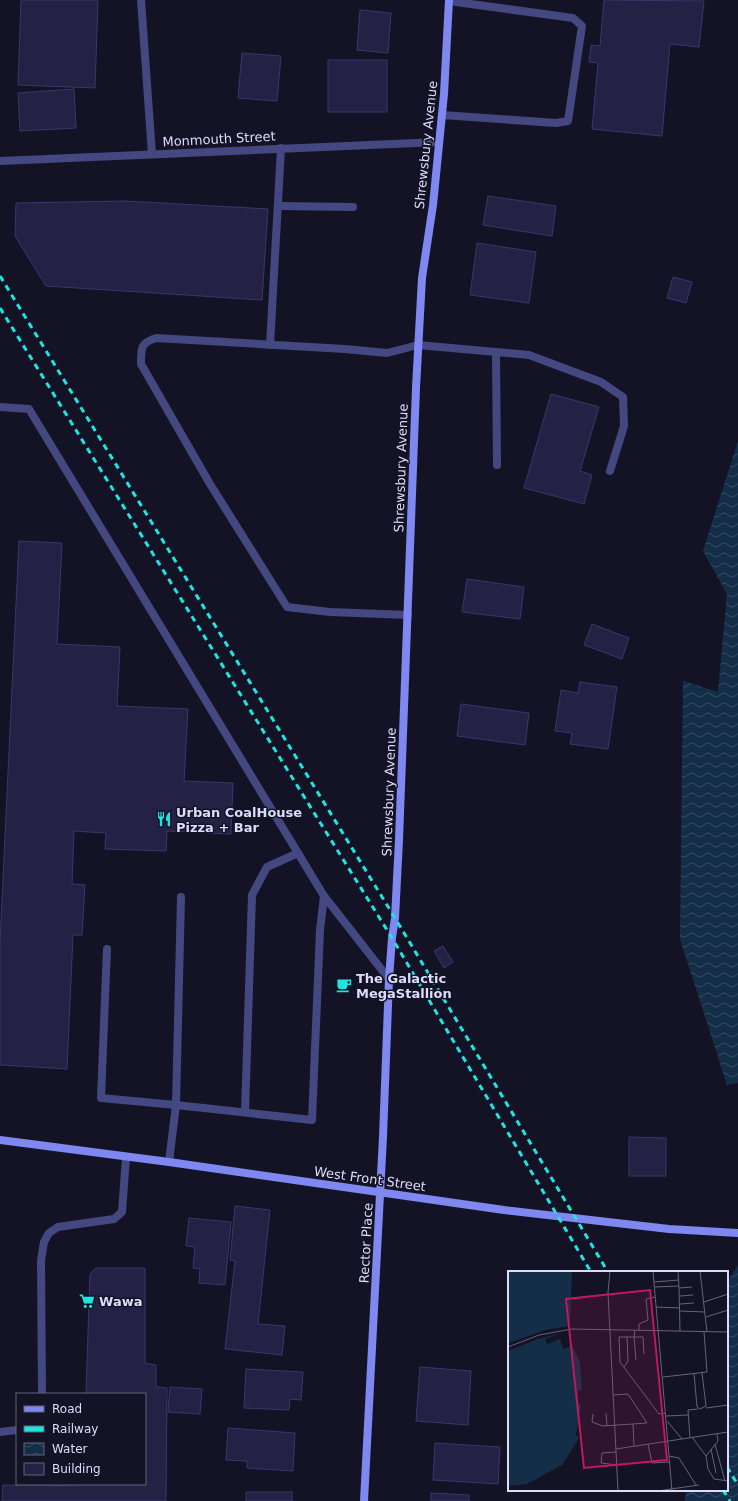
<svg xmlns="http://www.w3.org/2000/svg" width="738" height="1501" viewBox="0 0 738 1501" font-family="'DejaVu Sans',sans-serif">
<defs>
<pattern id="water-waves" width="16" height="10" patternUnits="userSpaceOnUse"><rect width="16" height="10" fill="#152e48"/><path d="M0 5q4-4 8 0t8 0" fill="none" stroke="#364c63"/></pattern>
</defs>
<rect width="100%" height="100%" fill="#141326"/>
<g fill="url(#water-waves)">
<path d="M738,441V1083L727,1085L680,939L683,681L718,692L727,594L703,551Z"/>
<path d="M738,1265V1501H685L686,1490H727V1320L729,1279Z"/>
</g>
<g fill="#242145" stroke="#3a366e">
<path d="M21,0H98L95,88L18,85Z"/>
<path d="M604,0L704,1L699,47L670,44L662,136L592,129L598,63L589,62L591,45L600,46Z"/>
<path d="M360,10L391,13L388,53L357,50Z"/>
<path d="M242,53L281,56L277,101L238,98Z"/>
<rect x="328" y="60" width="59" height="52"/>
<path d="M74,89L76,128L20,131L18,93Z"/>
<path d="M488,196L556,206L552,236L483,225Z"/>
<path d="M125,201L268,209L262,300L46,286L15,236L16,203Z"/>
<path d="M477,243L536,252L529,303L470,295Z"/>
<path d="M673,277L692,282L686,303L667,298Z"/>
<path d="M551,394L599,407L580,471L592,475L584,504L524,488Z"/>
<path d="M19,541L62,543L57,644L120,647L117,706L188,709L184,781L233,783L231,834L167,831L166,851L105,849L106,833L74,831L72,884L85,885L82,935H73L67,1069L0,1065V942Z"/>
<path d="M467,579L524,587L520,619L462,612Z"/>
<path d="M592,624L629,638L622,659L584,645Z"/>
<path d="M580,682L617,687L608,749L570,744L572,733L555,731L561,690L578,693Z"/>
<path d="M461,704L529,713L525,745L457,736Z"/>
<path d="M443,946L453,962L444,968L434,951Z"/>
<path d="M629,1137L666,1138V1176H629Z"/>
<path d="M235,1206L270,1210L258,1324L285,1326L282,1355L225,1349L235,1261L230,1260Z"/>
<path d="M189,1218L231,1222L225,1285L199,1283L200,1269L193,1268L195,1247L186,1246Z"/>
<path d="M96,1268H145V1363L156,1365V1387L167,1388L166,1501H2L3,1485L77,1486V1484H145V1394H86L90,1274Z"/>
<path d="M420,1367L471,1371L468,1425L416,1421Z"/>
<path d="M246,1369L303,1372L301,1400L290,1399L289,1410L244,1408Z"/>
<path d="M170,1387L202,1389L200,1414L168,1412Z"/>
<path d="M228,1428L295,1433L293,1471L247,1468V1461L226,1460Z"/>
<path d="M435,1443L500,1447L498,1484L433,1480Z"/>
<rect x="246" y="1492" width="46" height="9"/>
<path d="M431,1493L469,1495V1501H431Z"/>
</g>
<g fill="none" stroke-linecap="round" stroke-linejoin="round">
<g stroke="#434880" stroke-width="8">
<path d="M141,0L152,154"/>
<path d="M442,115L556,123L568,121L582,26L573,18L449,1"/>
<path d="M278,206L353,207"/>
<path d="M270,345L281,148"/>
<path d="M496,352L497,465"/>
<path d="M0,407L29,409L324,896L320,930L312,1120L176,1105L169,1162"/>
<path d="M408,615L330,612L287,607L210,484L141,364C141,349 140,343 156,338L345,349L387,353L418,345L529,355L601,382L623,397L624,426L610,471"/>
<path d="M324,896L389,979"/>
<path d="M107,949L101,1098L176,1105L181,897"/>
<path d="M245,1112L252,895L267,867L298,853"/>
<path d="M42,1394L41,1260L44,1242L49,1233L58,1227L114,1219L122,1212L126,1157"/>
<path d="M0,1432L17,1430"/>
</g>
<path stroke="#434880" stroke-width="8" d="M0,161L439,142"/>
<g stroke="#7e88f0" stroke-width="8">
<path d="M0,1140L169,1162L504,1210L669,1229L738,1233"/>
<path d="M364,1501L383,1137L389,979L392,938L395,918L399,840L416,388L422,278L433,205L444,94L449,0"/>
</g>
<g stroke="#1ee5e2" stroke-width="3" stroke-dasharray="6 5" stroke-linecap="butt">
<path d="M0,276L395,918L608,1272"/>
<path d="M0,308L392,938L591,1272"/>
<path d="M727,1467L738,1485"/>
<path d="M723,1490L730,1501"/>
</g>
</g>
<defs>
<g id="restaurant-bare" transform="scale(1.2)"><path d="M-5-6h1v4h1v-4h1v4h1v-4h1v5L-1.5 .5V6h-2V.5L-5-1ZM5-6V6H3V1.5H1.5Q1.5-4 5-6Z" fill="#1ee5e2" stroke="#141326" stroke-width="2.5" paint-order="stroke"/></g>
<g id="cafe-bare" transform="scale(1.2)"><path d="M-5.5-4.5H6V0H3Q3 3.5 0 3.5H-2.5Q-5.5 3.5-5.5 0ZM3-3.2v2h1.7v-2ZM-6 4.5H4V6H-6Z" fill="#1ee5e2" stroke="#141326" stroke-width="2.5" paint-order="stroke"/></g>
<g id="supermarket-bare" transform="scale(1.2)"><path d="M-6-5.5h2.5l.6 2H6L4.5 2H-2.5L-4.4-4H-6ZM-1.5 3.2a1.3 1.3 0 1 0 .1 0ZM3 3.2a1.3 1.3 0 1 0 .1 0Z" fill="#1ee5e2" stroke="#141326" stroke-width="2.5" paint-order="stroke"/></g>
</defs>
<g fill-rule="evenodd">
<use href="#restaurant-bare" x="164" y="819"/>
<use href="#cafe-bare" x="344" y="985"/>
<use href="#supermarket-bare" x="87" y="1301"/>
</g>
<g text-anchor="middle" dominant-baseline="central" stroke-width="3" stroke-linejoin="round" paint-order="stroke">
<g font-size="13" fill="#dcdcfb" stroke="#141326">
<text transform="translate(219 139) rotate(-3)">Monmouth Street</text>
<text transform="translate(426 145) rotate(-84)">Shrewsbury Avenue</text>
<text transform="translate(401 468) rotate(-88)">Shrewsbury Avenue</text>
<text transform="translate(389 792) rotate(-88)">Shrewsbury Avenue</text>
<text transform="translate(370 1179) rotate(8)">West Front Street</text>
<text transform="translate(366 1243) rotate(-87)">Rector Place</text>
</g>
<g font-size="13" font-weight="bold" fill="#dcdcfb" stroke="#141326" text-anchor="start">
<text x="176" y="812">Urban CoalHouse<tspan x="176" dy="15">Pizza + Bar</tspan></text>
<text x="356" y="978">The Galactic<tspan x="356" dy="15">MegaStallion</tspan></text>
<text x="99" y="1301">Wawa</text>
</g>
</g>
<g transform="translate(508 1271)">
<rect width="220" height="220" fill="#141326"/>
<path d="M0,0H64L62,53L57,61L37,68L39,73L52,68L55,78L64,75L72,91L74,120L70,119V130L73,135L68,163L71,167L54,194L19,213L0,215Z" fill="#152e48"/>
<path d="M61,55L58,61L30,68L0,80V72L6,70L37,59Z" fill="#141326"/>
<path fill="none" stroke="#64637b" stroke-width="1" d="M102,0L100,22L110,220M145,0L164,220M170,0L171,17L184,16M192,0L199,61M146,11L171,9M147,16L171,15M171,17L172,60M172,25L185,24M196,31L220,23M172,33L186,32M148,36L172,37M172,40L197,41M198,46L220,39M127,59L126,66H111L112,91L151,143L158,142M131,59V53L140,49L138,28L147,26M0,76L31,64L64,58L220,61M128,89L126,66H135L136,83M116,96L120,90L119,66M186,102L189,136L192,138L198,135L194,102M155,106L199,101L196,61M198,137L220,134M98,142L99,155M85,143L84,151L95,155L139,152L120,123L106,124M158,145L180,144M159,150L174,168M125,153L126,175M184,166L198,185L200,198L206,208L220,210M182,167L180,139L190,138M140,173L144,192L162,191M207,173L217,210M108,178L220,161M203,178L208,202M108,181L94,182L93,192L109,194M161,185L171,187L188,214M198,185L210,170L209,163M149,220L191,214"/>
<path fill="#c2185b" fill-opacity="0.15" stroke="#c2185b" stroke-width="2" d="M142,19L159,189L76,197L58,28Z"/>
<rect width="220" height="220" fill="none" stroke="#dcdcfb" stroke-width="2"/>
</g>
<rect x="16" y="1393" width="130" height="92" fill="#141326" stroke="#64637b"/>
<rect x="24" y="1406" width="20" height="6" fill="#7e88f0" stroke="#64637b"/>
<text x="52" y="1413" font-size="12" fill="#dcdcfb">Road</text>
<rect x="24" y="1426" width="20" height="6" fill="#1ee5e2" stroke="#64637b"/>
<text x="52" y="1433" font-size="12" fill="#dcdcfb">Railway</text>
<rect x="24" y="1443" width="20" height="12" fill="url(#water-waves)" stroke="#64637b"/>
<text x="52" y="1453" font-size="12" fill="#dcdcfb">Water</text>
<rect x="24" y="1463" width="20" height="12" fill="#242145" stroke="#64637b"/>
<text x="52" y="1473" font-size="12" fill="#dcdcfb">Building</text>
</svg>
